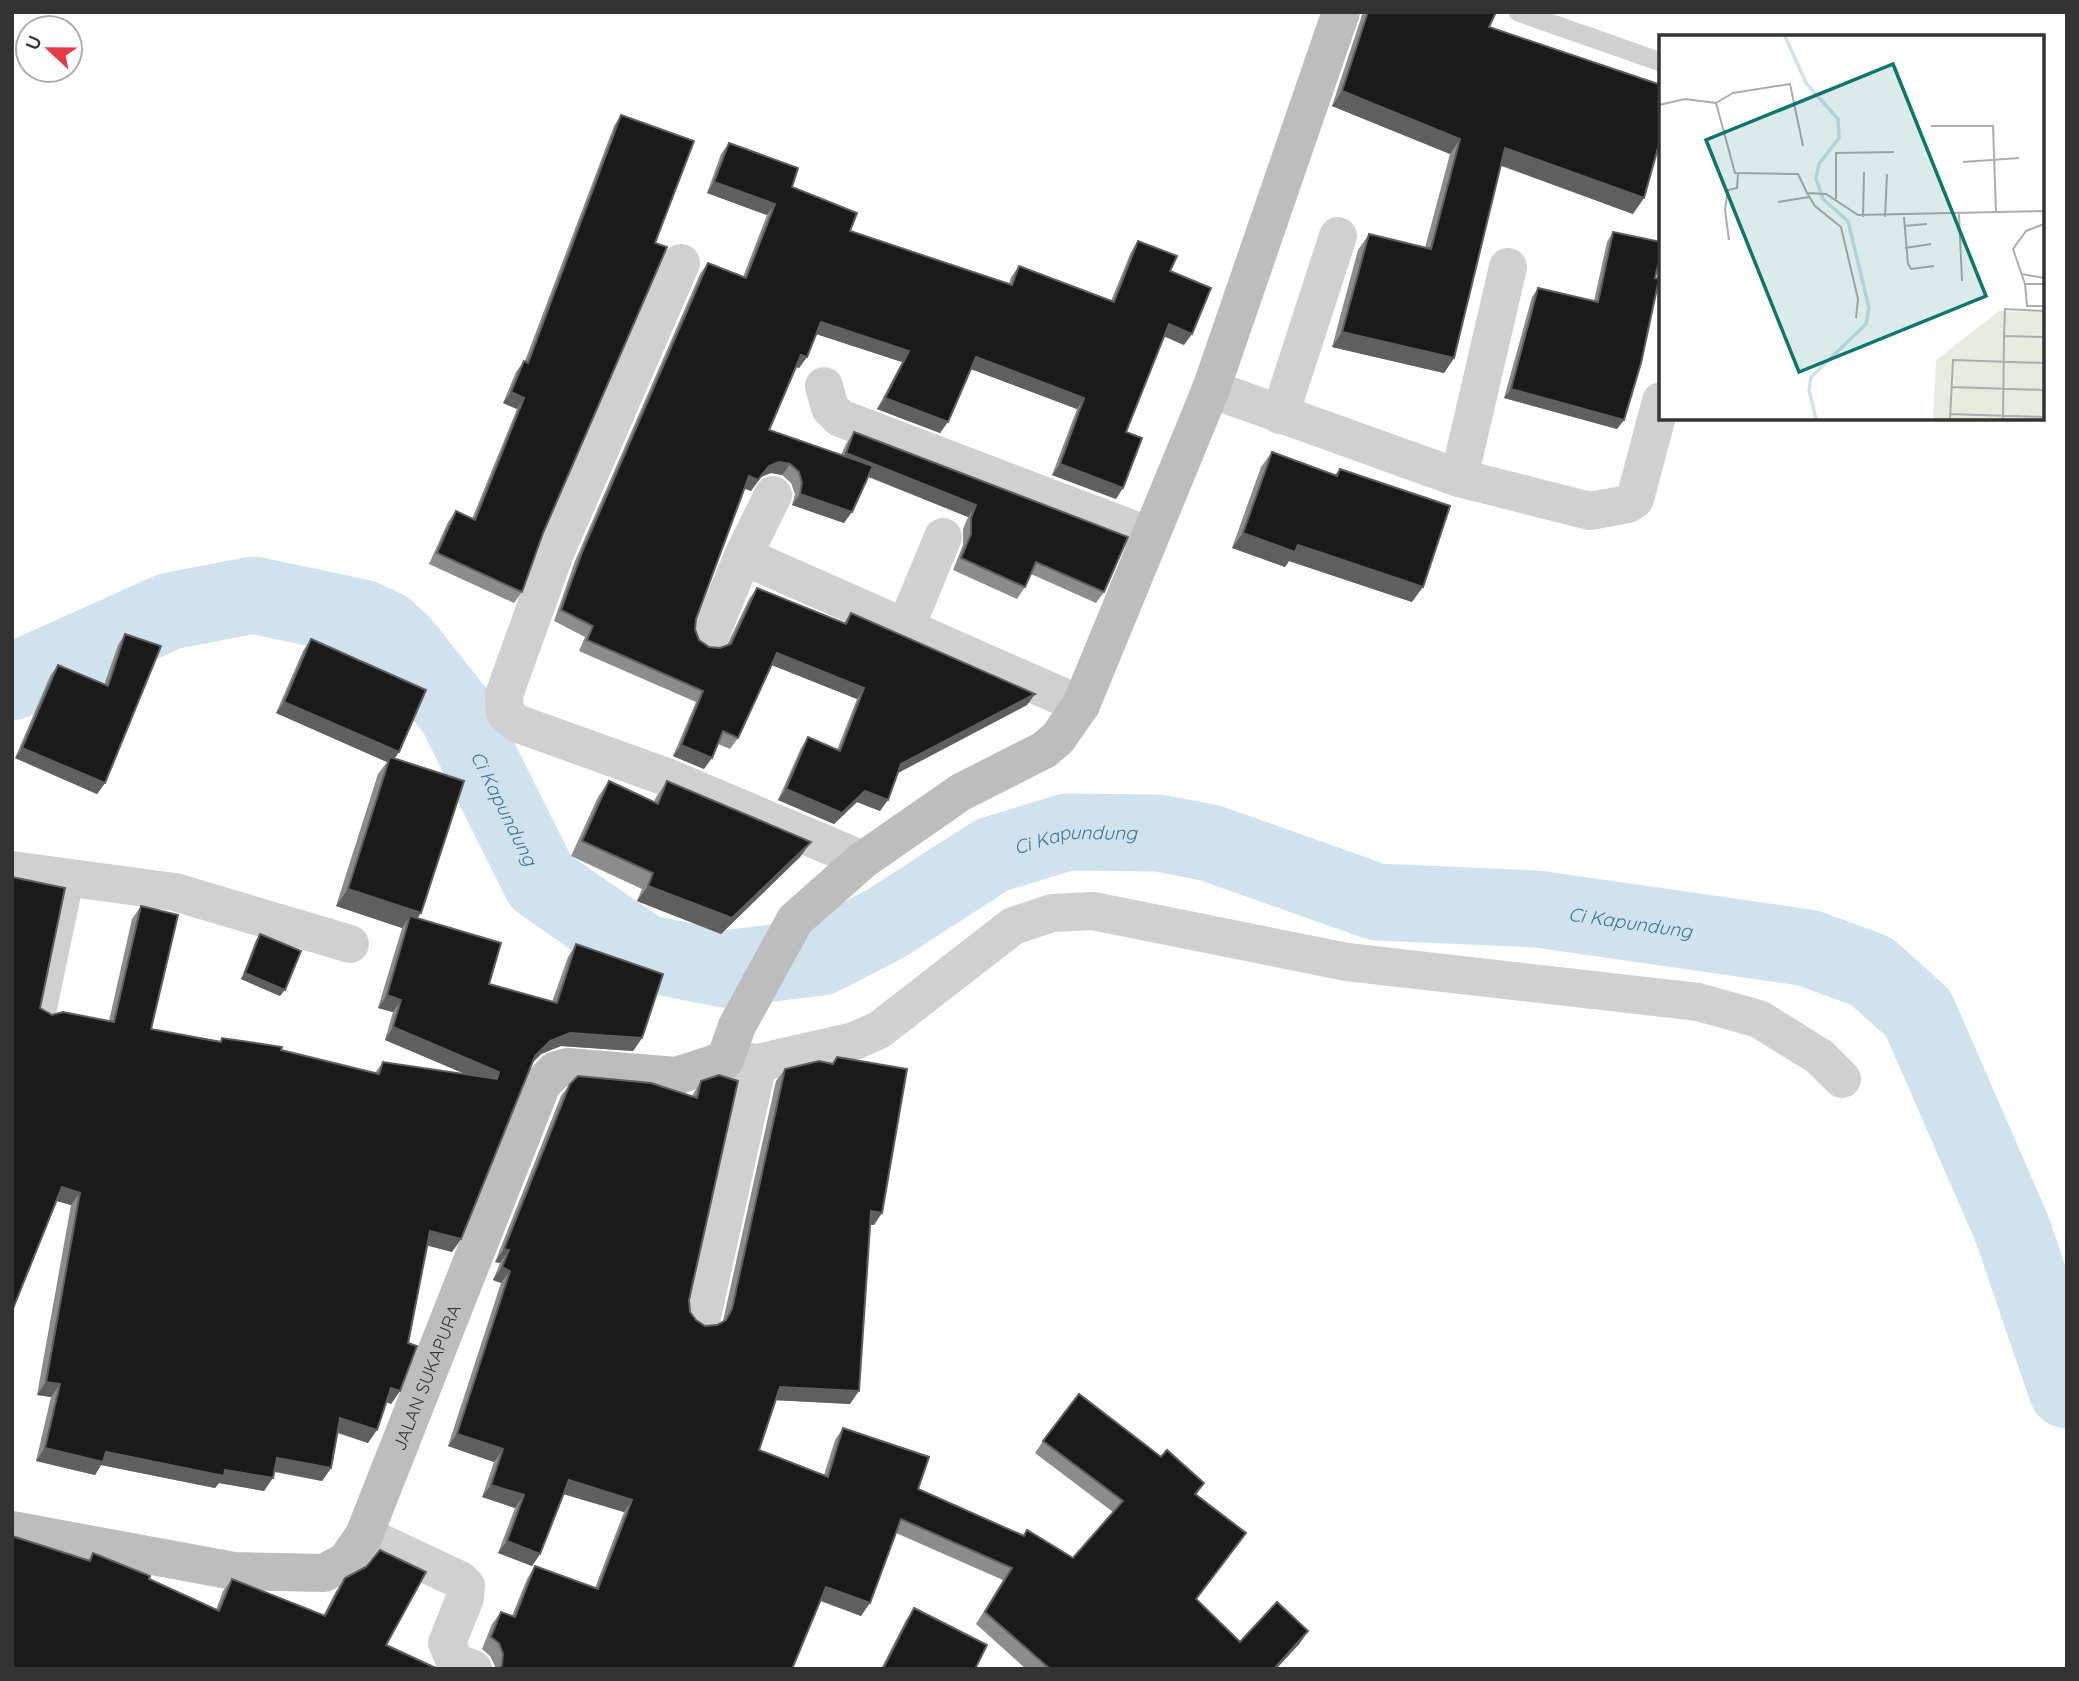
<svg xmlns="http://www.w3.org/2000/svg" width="2079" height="1681" viewBox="0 0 2079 1681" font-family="Quicksand,sans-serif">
<rect width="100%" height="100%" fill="#fff"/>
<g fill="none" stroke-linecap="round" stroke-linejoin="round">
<path stroke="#cfe2ee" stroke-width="77" id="s1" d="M12,682L170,611L253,595L362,618L386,629L402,644L456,712L541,882L644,953L724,969L821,957L885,924L992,855L1067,832L1159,833L1210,843L1377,902L1537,909L1808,948L1871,971L1918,1013L2012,1229L2067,1390"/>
<g stroke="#d0d0d0" stroke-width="19">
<path d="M1518,12L1661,62"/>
<path d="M46,1016L75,878"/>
</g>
<g stroke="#d0d0d0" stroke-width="38">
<path d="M681,263L555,553L504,695L505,713L516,723L669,778L863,860"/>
<path d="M824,386L830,408L840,418L1150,536"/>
<path d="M1211,389L1459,478L1590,511L1628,504L1635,499L1661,401"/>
<path d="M1280,415L1338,236"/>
<path d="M1459,478L1508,267"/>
<path d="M743,556L1081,705"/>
<path d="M905,629L943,537"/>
<path d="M709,638L743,556L773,495"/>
<path d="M12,870L175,892L350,944"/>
<path d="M725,1060L758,1063L854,1041L879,1030L1013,926L1052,913L1093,911L1347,962L1698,1002L1759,1019L1820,1057L1842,1079"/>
<path d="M702,1317L758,1063"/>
<path d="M364,1535L460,1580L466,1586L465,1598L447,1643L455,1662L473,1669"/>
</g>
<path stroke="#bdbdbd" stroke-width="38" id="s2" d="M12,1530L234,1571L324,1573L346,1561L364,1535L542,1084L556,1070L567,1067L676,1076L725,1060L737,1026L795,920L863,860L961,792L1044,750L1058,738L1081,705L1211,389L1341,12"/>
</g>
<g fill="#8c8c8c">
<path d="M1363,12H1496L1489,27L1633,214L1501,166L1454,358L1444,373L1332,347L1358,250L1369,234L1425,248L1450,154L1332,106Z"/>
<path d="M621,115L543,533L522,592L514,603L429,564L448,522L456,511L472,519L517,409L503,403L516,372L524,361H525L614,126Z"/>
<path d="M729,143L792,187L850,231L1009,284L1011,277L1019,266L1111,301L1131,252L1138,241L1170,271L1184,345L1164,336L1126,432L1116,499L1052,475L1077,409L971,369L940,433L877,409L902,362L816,334L807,357L799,368L796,367L769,430L841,455L846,444L854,432L1128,537L1104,592L1096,603L1031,574L1025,587L1017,599L953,570L963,545V529L968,517L868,477L844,523L792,505L795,494L791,483L782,475L771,473L761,477L751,491L745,489L696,619L695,629L699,640L709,647L720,648L727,645L749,599L757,588L844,623L851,613L1035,694L1027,705L898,773L880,811L857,802L834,824L778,800L801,748L808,737L837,750L857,699L772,665L738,738L730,749L718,744L704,769L673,756L696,702L579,651L585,637L554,621L575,561L700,274L708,263L743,277L767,215L707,193L721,154Z"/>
<path d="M1613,232L1624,420L1617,429L1504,398L1532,297L1538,288L1594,301L1607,242Z"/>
<path d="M1272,452L1335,475L1340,469L1412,602L1289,561L1285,567L1232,548L1261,467Z"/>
<path d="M125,634L105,783L97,794L15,758L50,676L58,665L104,685L118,645Z"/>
<path d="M311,639L399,752L395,758L417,918L489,984L552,1002L568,957L576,944L642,1038L633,1051L561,1046L541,1054L532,1063L461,1239L452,1252L427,1245L400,1391L391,1404L386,1402L368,1443L337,1433L331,1468L322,1481L274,1472L264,1491L219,1483L215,1488L101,1465L95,1475L36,1461L51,1397L37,1395L71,1205L57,1201L40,1008L52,1015L109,1021L132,919L141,906L151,1029L220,1041L222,1038L281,1050L375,1073L383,1062L468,1075L385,1040L393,1012L378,1008L402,928L336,906L378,774L387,762L276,713L303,651Z"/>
<path d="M609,781L654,802L656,797L667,781L811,842L800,857L721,934L637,901L642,889L571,856L598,797Z"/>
<path d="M260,934L280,996L241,979L256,940Z"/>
<path d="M837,1057L874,1225H870L850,1404L776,1400L759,1450L824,1475L835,1440L843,1428L918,1489L1073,1558L1113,1512L1035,1453L1043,1441L1161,1457L1204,1483L1196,1495L1197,1599L1240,1642L1300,1643L1276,1669H1026L976,1624L1003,1580L896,1533L861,1616L820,1601L792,1669H494L495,1666L490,1656L482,1649L492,1624L501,1612L512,1616L527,1579L535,1566L595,1588L624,1512L563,1494L540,1554L532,1566L498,1553L515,1508L482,1497L494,1462L448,1446L501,1283L493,1280L500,1263L495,1262L561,1096L570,1084L692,1096L701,1081L689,1300L690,1312L696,1320L705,1326L717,1325L723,1321L776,1081L785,1069L832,1064Z"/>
<path d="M93,1553L216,1610L223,1591L232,1579L323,1616L336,1591L345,1578L386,1645L12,1669Z"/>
<path d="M914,1608L975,1669H881L906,1620Z"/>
</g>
<g fill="#5f5f5f">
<path d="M1342,91L1460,139L1450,154L1332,106Z"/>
<path d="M1505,148L1644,198L1633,214L1495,163Z"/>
<path d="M714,182L775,204L767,215L707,193Z"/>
<path d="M821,322L909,351L902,362L813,333Z"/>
<path d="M1169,324L1192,334L1184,345L1161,335Z"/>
<path d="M1342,332L1454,358L1444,373L1332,347Z"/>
<path d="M801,355L807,357L799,368L794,366Z"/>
<path d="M976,357L1084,398L1077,409L968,368Z"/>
<path d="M1511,389L1624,420L1617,429L1504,398Z"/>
<path d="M511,392L524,398L517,409L503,403Z"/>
<path d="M885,398L948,422L940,433L877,409Z"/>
<path d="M846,453L976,505L968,517L838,464Z"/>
<path d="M779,462L790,464L782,475L771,473L761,477L751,491L741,487L749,476L769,466Z"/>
<path d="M1060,464L1123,488L1116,499L1052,475Z"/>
<path d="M800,494L852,512L844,523L792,505Z"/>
<path d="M1243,533L1298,545L1423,587L1412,602L1289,561L1285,567L1232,548Z"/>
<path d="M777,653L864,688L857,699L769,664Z"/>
<path d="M1035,694L1027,705L894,775L901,764Z"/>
<path d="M284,702L399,752L391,763L390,757L387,762L276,713Z"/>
<path d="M681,745L712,758L704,769L673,756Z"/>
<path d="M22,748L105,783L97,794L15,758Z"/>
<path d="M786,789L865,791L888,800L880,811L857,802L834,824L778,800Z"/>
<path d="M811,842L800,857L721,934L637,901L648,886Z"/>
<path d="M348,889L421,913L409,930L410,916L402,928L336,906Z"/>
<path d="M245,973L285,990L280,996L241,979Z"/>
<path d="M387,995L401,1000L393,1012L378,1008Z"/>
<path d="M393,1027L499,1072L491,1085L385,1040Z"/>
<path d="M570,1033L642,1038L633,1051L561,1046L541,1054L526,1069L535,1056L550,1041Z"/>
<path d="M62,1187L80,1193L71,1205L53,1200Z"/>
<path d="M871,1211L882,1213L874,1225L863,1223Z"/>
<path d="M430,1231L461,1239L452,1252L421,1244Z"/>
<path d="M504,1249L509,1250L500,1263L495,1262Z"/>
<path d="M502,1267L510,1271L501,1283L493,1280Z"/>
<path d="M46,1382L60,1384L51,1397L37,1395Z"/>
<path d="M780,1387L859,1391L850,1404L771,1400Z"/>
<path d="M391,1388L400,1391L391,1404L382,1400Z"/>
<path d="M340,1418L377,1430L368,1443L331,1430Z"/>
<path d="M457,1434L503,1449L494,1462L448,1446Z"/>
<path d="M45,1448L106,1452L225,1470L273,1478L264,1491L219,1483L215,1488L101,1465L95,1475L36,1461Z"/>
<path d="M277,1458L331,1468L322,1481L268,1470Z"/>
<path d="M569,1480L632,1500L624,1512L560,1493Z"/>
<path d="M491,1485L524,1495L515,1508L482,1497Z"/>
<path d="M507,1541L540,1554L532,1566L498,1553Z"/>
<path d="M826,1587L870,1603L861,1616L817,1599Z"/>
<path d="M1308,1631L1300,1643L1276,1669H1274Z"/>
</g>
<g fill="#1a1a1a" stroke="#5f5f5f" stroke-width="2">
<path d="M1368,12H1496L1489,27L1661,85V137L1644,198L1505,148L1454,358L1342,332L1369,234L1431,249L1460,139L1342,91Z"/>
<path d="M621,115L694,141L655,243L667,247L543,533L522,592L437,553L456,511L475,520L524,398L511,392L524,361L528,363Z"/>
<path d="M729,143L798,168L792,187L857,213L850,231L1012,285L1019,266L1114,302L1138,241L1177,256L1170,271L1211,288L1192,334L1169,324L1126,432L1142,438L1123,488L1060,464L1084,398L976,357L948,422L885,398L909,351L821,322L807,357L801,355L769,430L873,466L852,512L800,494L802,483L799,472L790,464L779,462L769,466L758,480L749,476L696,619L695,629L699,640L709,647L720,648L731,644L757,588L846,624L851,613L1035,694L901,764L888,800L865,791L842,813L786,789L808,737L840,751L864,688L777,653L738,738L723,731L712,758L681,745L703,691L587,640L593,626L561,610L583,550L708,263L746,278L775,204L714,182Z"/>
<path d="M1613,232L1661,242V252L1655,278L1659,279L1641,363L1624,420L1511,389L1538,288L1598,302Z"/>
<path d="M854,432L1128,537L1104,592L1036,562L1025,587L961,558L971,534V518L976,505L846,453Z"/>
<path d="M1272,452L1337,476L1340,469L1450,506L1423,587L1298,545L1295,552L1243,533Z"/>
<path d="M125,634L161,646L105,783L22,748L58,665L108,686Z"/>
<path d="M311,639L426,690L399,752L284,702Z"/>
<path d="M390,757L464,781L421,913L348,889Z"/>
<path d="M609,781L658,804L667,781L811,842L732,918L648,886L653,873L582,841Z"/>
<path d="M12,877L65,888L40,1008L52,1015L63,1012L114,1022L141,906L178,915L151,1029L221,1042L222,1038L282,1047L281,1050L379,1074L383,1062L497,1079L499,1072L393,1027L401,1000L387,995L410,916L501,943L489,984L557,1003L576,944L663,974L642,1038L570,1033L550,1041L535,1056L461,1239L430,1231L408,1343L417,1346L400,1391L391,1388L377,1430L340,1418L331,1468L277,1458L273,1478L225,1470L224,1476L106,1452L103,1462L45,1448L60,1384L46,1382L80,1193L62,1187L12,1311Z"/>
<path d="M260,934L301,951L285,990L245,973Z"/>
<path d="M837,1057L907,1069L882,1213L871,1211L859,1391L780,1387L759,1450L828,1477L843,1428L929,1457L918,1489L1024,1536L1027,1530L1073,1558L1123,1501L1043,1441L1079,1394L1161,1457L1167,1450L1204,1483L1195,1494L1246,1533L1196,1599L1240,1642L1277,1602L1308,1631L1274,1669H1050L985,1612L1012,1568L901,1519L870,1603L826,1587L792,1669H499L502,1665L503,1654L499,1643L491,1637L501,1612L515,1617L535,1566L598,1589L632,1500L569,1480L540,1554L507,1541L524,1495L491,1485L503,1449L457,1434L510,1271L502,1267L509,1250L504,1249L570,1084L578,1076L651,1083L697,1098L701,1081L719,1075L738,1081L689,1300L690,1312L696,1320L705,1326L717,1325L726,1320L732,1309L785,1069L819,1061L833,1064Z"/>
<path d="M12,1536L90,1561L93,1553L150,1576L149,1579L219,1611L232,1579L325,1616L345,1578L366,1567L380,1550L426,1572L386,1645L438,1669H12Z"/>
<path d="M914,1608L987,1645L975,1669H883Z"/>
</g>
<g text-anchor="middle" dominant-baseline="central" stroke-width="7" stroke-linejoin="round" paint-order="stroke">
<g font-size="18" fill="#333" stroke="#fff">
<text stroke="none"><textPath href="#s2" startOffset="542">JALAN SUKAPURA</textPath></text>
</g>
<g font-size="19" font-style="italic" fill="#3f7597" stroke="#fff">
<text stroke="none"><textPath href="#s1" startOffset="612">Ci Kapundung</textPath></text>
<text stroke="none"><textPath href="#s1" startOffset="1284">Ci Kapundung</textPath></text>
<text stroke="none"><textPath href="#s1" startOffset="1852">Ci Kapundung</textPath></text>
</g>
</g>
<g transform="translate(1659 35)">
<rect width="385" height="385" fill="#fff"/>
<path d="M340,276L385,277V384H274L277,325Z" fill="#e6ecdf"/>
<path fill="none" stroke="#cfe2ee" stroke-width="3.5" d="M126,1L147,48L179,84L180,103L160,129L157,144L164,164L189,186L210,273L207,289L152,342L150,355L157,384"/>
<path fill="none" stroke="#adadad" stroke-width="2" d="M57,68L74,58L131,49L144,111M0,70L26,64L57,68L76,138L139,139L148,158L167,159L199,180L385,176M272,91H334L337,177M304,127L360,123M148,158L156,171L182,192L199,264L197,283M177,164V118L235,117M119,167L150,162M300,179L303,246M204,182L205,137M226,182L228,139M245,182L249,229L252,234L275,231M245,191L268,189M70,205L66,175L69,155L78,153L79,139M246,213L272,209M363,239L385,243M366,249L354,214L367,196L385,189M385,249H366L368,271H385M345,301L346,274L385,276M292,352L385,355M291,379L385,382M291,384L294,325L385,328M344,384L345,301L385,302"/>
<path fill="#0f766e" fill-opacity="0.15" stroke="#0f766e" stroke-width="3.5" d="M234,29L327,261L140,337L47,105Z"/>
<rect width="385" height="385" fill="none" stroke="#333" stroke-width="3.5"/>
</g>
<rect width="2079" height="1681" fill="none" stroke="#333333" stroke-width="28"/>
<g transform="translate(49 49) rotate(292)"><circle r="33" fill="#ffffff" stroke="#adadad" stroke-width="2"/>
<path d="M0-5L12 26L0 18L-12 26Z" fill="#e63946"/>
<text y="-10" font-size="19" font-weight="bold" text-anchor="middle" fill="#333333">U</text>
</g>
</svg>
